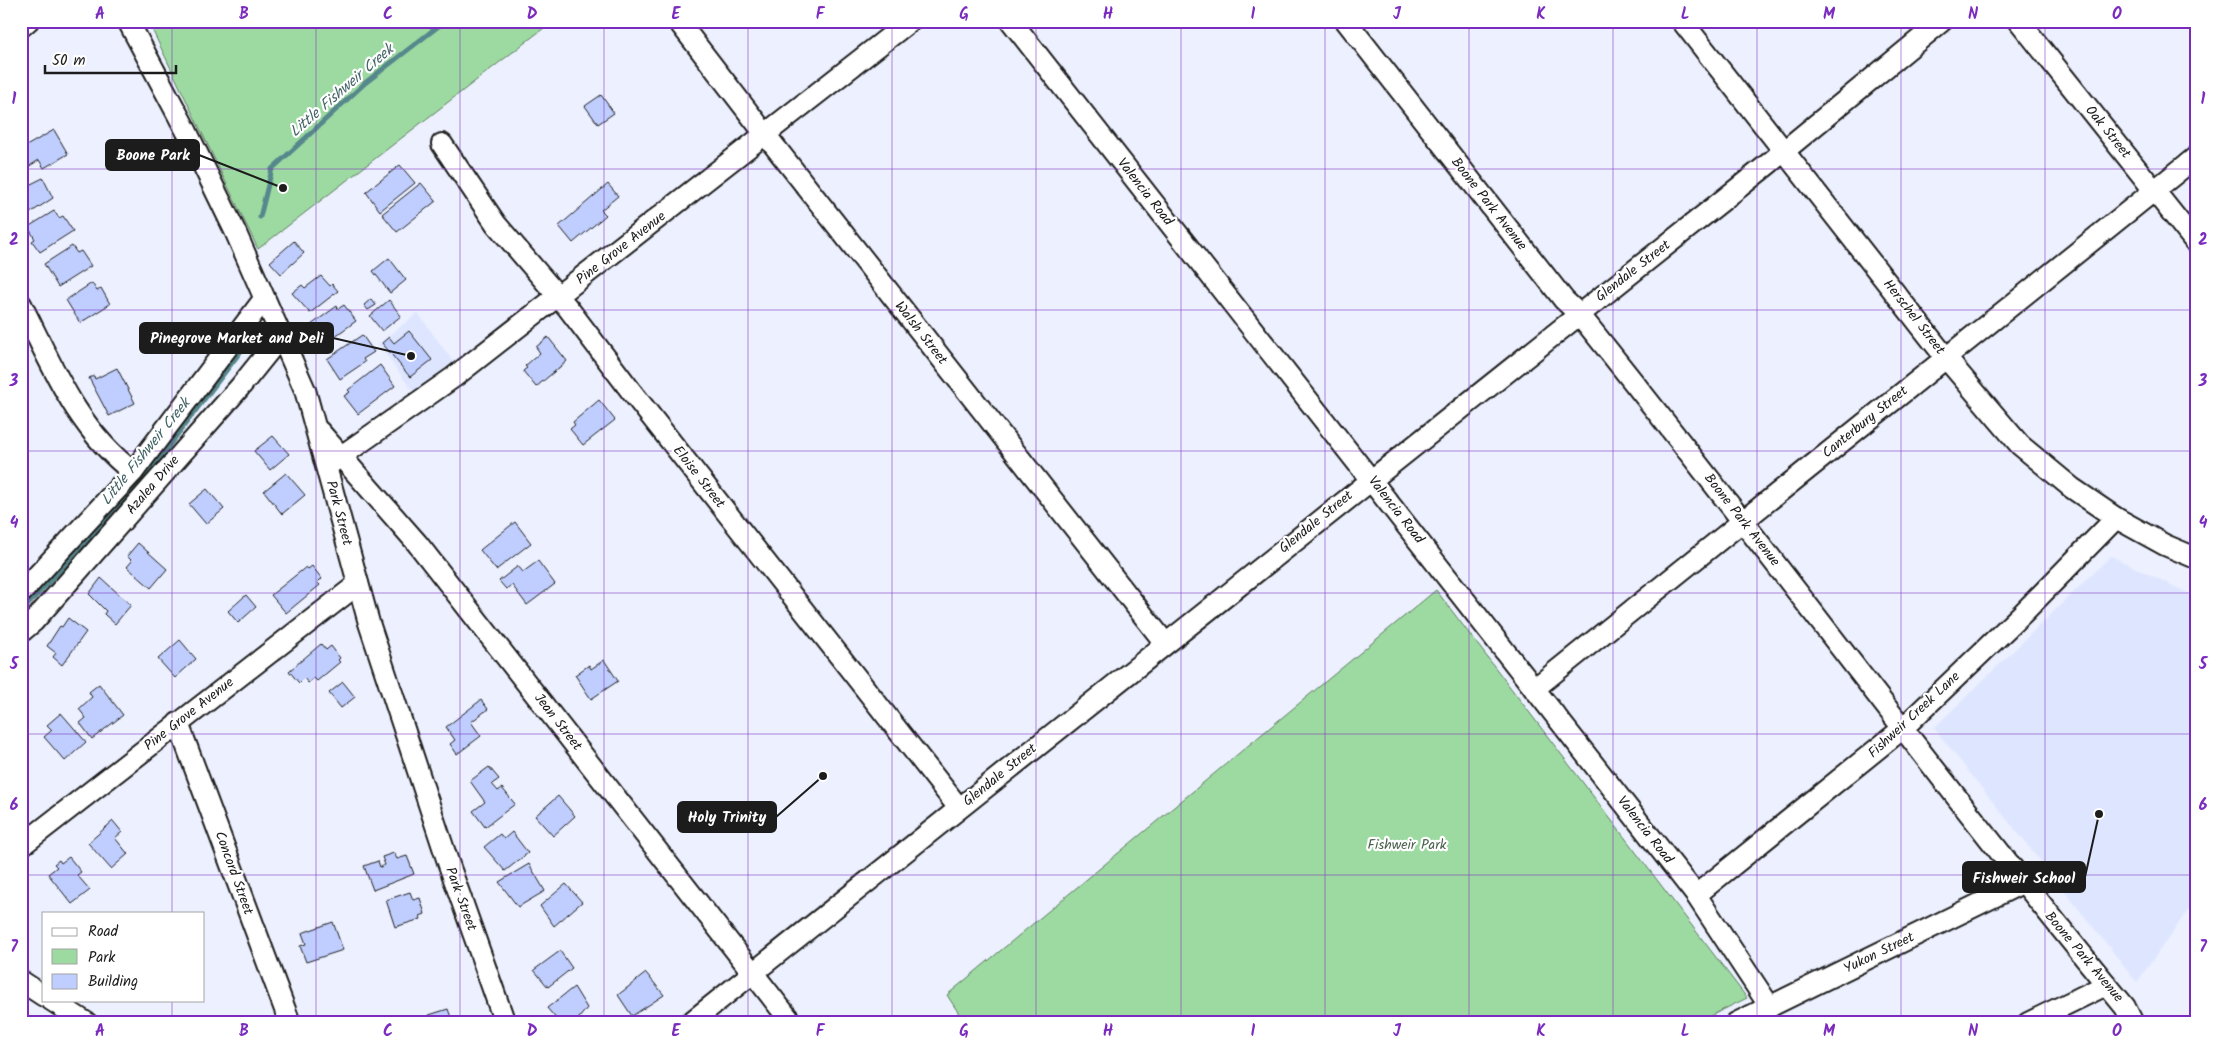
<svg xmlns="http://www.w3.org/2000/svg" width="2217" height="1044" viewBox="0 0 2217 1044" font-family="Kalam,sans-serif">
<rect width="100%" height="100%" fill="#ecf0ff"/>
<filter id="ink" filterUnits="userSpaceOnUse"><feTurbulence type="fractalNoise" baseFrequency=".02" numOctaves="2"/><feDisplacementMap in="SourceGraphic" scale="10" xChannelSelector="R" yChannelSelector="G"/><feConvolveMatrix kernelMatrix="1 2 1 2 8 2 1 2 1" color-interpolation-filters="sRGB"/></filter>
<g filter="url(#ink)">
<g fill="#dee6ff">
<path d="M418,313L456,366L415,394L378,344Z"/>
<path d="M2111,556L2196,597V899L2137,982L1934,728Z"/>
</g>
<g fill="#9ddaa1" stroke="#5c7b5e">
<path d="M148,21H553L258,249Z"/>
<path d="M1436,590L1747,998L1696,1023H965L947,995Z"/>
</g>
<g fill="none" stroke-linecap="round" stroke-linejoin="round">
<g stroke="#56878c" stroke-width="5">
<path d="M260,217L272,169L365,83L445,21"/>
<path d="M21,612L141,482L244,347"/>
</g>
</g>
<g fill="#bfceff" stroke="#1c1c1c">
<path d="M601,95L614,113L598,124L585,106Z"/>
<path d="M54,130L68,154L44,168L39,160L28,167L21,156V149Z"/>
<path d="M400,165L415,183L380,211L366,192Z"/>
<path d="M43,178L53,198L27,215L24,210L21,211V189Z"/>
<path d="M421,183L436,201L397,232L382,214Z"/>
<path d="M608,184L618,196L601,210L606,215L573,243L559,226Z"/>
<path d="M54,211L59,218L63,216L73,231L40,252L32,241L35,239L28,227Z"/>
<path d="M294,241L304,253L281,274L270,262Z"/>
<path d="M72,246L77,253L81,251L91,266L58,287L44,264Z"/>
<path d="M389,258L406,280L390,293L373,271Z"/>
<path d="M321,276L330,286L332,284L338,291L310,313L292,293L302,285L305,288Z"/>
<path d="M92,283L97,291L101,288L110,304L80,323L66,300Z"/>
<path d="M371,299L376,305L368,310L364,305Z"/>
<path d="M389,300L401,316L382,331L370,316Z"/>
<path d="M344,305L356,321L324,344L311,325L337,306L338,309Z"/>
<path d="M409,331L432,360L410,377L382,343L389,337L394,343Z"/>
<path d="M362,335L374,352L363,359L365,362L340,379L327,359Z"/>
<path d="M548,337L567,361L536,387L523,371L527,368L525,366L540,353L536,347Z"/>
<path d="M380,365L395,386L358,414L344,396L350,392L348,390Z"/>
<path d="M117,368L135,403L109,416L89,378L94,376L95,379Z"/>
<path d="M599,400L615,420L583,445L570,429L575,425L573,422Z"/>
<path d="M273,436L289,454L270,470L254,451Z"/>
<path d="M286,473L305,495L282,514L264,491Z"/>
<path d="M207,489L224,509L206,524L189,504Z"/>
<path d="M515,522L531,543L496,570L480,550Z"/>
<path d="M138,543L167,569L151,588L127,567L132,561L127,556Z"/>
<path d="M538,561L555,584L527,605L512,585L506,589L499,581L518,566L523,572Z"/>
<path d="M312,566L322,579L317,582L320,585L286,613L271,595L306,567L308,569Z"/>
<path d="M101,578L131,605L115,624L104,614L106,611L89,594Z"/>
<path d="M246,595L256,607L238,623L228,611Z"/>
<path d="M68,618L86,632L62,665L53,657L56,653L47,646L60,626L62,627Z"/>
<path d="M180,640L196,659L175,678L158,659Z"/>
<path d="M321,644L326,650L331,646L340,658L338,660L340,662L317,681L314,678L308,683L304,678L299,683L289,671Z"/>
<path d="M604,660L618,681L591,699L575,675L589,665L591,669Z"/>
<path d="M343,682L355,697L341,708L329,693Z"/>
<path d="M99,684L123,715L92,739L80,723L86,718L79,709L92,697L89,692Z"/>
<path d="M481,700L488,709L471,722L481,736L457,754L450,744L455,740L446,727Z"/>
<path d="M61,713L86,742L65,761L44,737L52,730L47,725Z"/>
<path d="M489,767L499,779L492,784L498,791L502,788L515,804L485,827L473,811L485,802L470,781Z"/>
<path d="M558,796L575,816L553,836L535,816Z"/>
<path d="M113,821L122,832L115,838L128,854L111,869L88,843Z"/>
<path d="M512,832L528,853L505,871L484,847L500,834L504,839Z"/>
<path d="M394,853L397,859L407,856L414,874L373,890L364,866L378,861L380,867L385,865L382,857Z"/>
<path d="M69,857L81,872L77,875L90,890L72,904L48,874L57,867L54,864L59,860L61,863Z"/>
<path d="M529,864L545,891L518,907L499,882Z"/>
<path d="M566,884L582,902L554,926L540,906Z"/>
<path d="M410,892L413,900L420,898L425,914L420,916L421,919L395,927L386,900Z"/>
<path d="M333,922L343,950L306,962L300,946L306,944L302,933Z"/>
<path d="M560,951L572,968L548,987L534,970Z"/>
<path d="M646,973L664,995L632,1016L618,995Z"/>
<path d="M574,987L587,1008L575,1023L559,1022L547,1008Z"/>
<path d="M448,1009L453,1023H431L429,1015Z"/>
</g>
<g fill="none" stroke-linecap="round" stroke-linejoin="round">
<g stroke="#1c1c1c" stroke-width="24">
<g id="minor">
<path d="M128,21L187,132L235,231L305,390L369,623L448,862L505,1023"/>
<path d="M678,21L765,134L1165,643"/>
<path d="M1011,21L1696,895L1770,1007"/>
<path d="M1346,21L1564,300L1579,314C1764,543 1937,780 2125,1007L2133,1023"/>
<path d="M1682,21L1946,358L2020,445L2072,488L2116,518L2165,545L2196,558"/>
<path d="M2019,21L2196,243"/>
<path d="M21,27L28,21"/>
<path d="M442,144L496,224L568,308L631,391L959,808"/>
<path d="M21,304C53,367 76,428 133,472"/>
<path d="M319,431L417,543L792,1023"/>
<path d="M330,464L454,377L910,21"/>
<path d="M21,593L133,472L264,299"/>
<path d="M21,632L34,621L240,387L281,336"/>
<path d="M1534,689L2196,157"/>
<path d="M178,723L290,1023"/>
<path d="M21,846L358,584"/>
<path d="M1696,895L1902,729L2023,613L2116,518"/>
<path d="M21,981L44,996"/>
<path d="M51,1000L87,1023"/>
<path d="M690,1023L1767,165L1942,21"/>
<path d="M1736,1023L2022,883"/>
<path d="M2028,1023L2106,985"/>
</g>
</g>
<use href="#minor" stroke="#fff" stroke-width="20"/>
</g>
</g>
<path fill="none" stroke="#7b2cbf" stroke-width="1" stroke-opacity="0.55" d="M172,21V913M316,21V1023M460,21V1023M604,21V1023M748,21V1023M892,21V1023M1036,21V1023M1181,21V1023M1325,21V1023M1469,21V1023M1613,21V1023M1757,21V1023M1901,21V1023M2045,21V1023M21,169H2196M21,310H2196M21,451H2196M21,593H2196M21,734H2196M21,875H2196M172,1000V1023"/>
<g text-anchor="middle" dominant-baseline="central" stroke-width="4.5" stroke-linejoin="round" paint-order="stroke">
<g font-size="14" fill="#1c1c1c" stroke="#fff">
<text transform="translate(2108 132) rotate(51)">Oak Street</text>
<text transform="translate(1145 192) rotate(52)">Valencia Road</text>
<text transform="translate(1489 204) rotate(52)">Boone Park Avenue</text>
<text transform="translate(621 248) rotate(-38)">Pine Grove Avenue</text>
<text transform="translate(1633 271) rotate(-38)">Glendale Street</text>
<text transform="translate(1914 317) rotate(52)">Herschel Street</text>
<text transform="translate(921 333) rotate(52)">Walsh Street</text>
<text transform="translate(1865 422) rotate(-39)">Canterbury Street</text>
<text transform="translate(699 477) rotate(52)">Eloise Street</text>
<text transform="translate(153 485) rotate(-49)">Azalea Drive</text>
<text transform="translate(1396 510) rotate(52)">Valencia Road</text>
<text transform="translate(339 513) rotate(75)">Park Street</text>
<text transform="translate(1742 520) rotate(52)">Boone Park Avenue</text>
<text transform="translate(1316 522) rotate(-39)">Glendale Street</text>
<text transform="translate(189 714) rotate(-38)">Pine Grove Avenue</text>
<text transform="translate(1914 715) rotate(-43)">Fishweir Creek Lane</text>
<text transform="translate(558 722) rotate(52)">Jean Street</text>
<text transform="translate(1000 775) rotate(-39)">Glendale Street</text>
<text transform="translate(1645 830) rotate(52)">Valencia Road</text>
<text transform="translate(234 873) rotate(70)">Concord Street</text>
<text transform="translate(461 899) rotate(70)">Park Street</text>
<text transform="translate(1879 953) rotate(-26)">Yukon Street</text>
<text transform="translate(2084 957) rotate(50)">Boone Park Avenue</text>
</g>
<g font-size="14" fill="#495e4b" stroke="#fff">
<text x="1407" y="845">Fishweir Park</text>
</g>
<g font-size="15" font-style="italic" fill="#436366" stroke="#fff">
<text transform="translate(342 91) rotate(-41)">Little Fishweir Creek</text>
<text transform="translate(146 452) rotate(-51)">Little Fishweir Creek</text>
</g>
</g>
<path fill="none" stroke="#1c1c1c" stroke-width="2" d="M283 188L199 155M411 356L333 338M823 776L776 817M2099 814L2085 877"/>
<g fill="#1c1c1c" stroke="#fff" stroke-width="2">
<circle cx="283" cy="188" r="5"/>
<circle cx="411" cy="356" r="5"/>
<circle cx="823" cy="776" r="5"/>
<circle cx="2099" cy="814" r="5"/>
</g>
<g fill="#1c1c1c" stroke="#1c1c1c" stroke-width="2">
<rect x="106" y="140" width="93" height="30" rx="5"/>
<rect x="140" y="323" width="193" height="30" rx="5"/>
<rect x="678" y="802" width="98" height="30" rx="5"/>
<rect x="1963" y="862" width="122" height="30" rx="5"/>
</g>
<g font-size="15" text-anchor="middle" font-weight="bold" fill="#fff">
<text x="153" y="160">Boone Park</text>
<text x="237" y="343">Pinegrove Market and Deli</text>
<text x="727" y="822">Holy Trinity</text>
<text x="2024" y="883">Fishweir School</text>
</g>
<rect width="2217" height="1044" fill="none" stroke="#fff" stroke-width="55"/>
<rect x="42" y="912" width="162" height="90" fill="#ffffff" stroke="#a4a4a4"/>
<rect x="52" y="928" width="25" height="8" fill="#ffffff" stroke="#a4a4a4"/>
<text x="88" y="936" font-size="15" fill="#1c1c1c">Road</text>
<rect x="52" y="949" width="25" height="15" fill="#9ddaa1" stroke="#a4a4a4"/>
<text x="88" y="962" font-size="15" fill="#1c1c1c">Park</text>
<rect x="52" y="974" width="25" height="15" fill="#bfceff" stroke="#a4a4a4"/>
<text x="88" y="986" font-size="15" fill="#1c1c1c">Building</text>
<path d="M45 65v8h131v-8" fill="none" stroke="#1c1c1c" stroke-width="2.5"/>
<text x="52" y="65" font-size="15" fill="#1c1c1c" stroke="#ffffff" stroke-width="4" paint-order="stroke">50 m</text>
<rect x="28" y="28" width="2162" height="988" fill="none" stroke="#7b2cbf" stroke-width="2"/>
<g font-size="16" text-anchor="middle" font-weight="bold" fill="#7b2cbf">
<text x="100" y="19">A</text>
<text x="244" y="19">B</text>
<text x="388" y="19">C</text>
<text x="532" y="19">D</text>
<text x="676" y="19">E</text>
<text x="820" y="19">F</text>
<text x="964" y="19">G</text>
<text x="1108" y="19">H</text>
<text x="1253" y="19">I</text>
<text x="1397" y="19">J</text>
<text x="1541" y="19">K</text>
<text x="1685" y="19">L</text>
<text x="1829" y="19">M</text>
<text x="1973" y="19">N</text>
<text x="2117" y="19">O</text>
<text x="14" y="104">1</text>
<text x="2203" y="104">1</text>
<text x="14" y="245">2</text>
<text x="2203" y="245">2</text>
<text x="14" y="386">3</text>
<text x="2203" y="386">3</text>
<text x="14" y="528">4</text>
<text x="2203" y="528">4</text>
<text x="14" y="669">5</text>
<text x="2203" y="669">5</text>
<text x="14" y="810">6</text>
<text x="2203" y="810">6</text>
<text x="14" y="952">7</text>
<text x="2203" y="952">7</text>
<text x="100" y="1036">A</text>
<text x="244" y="1036">B</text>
<text x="388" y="1036">C</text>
<text x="532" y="1036">D</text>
<text x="676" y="1036">E</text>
<text x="820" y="1036">F</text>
<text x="964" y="1036">G</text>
<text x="1108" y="1036">H</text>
<text x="1253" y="1036">I</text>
<text x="1397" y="1036">J</text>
<text x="1541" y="1036">K</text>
<text x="1685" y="1036">L</text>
<text x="1829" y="1036">M</text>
<text x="1973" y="1036">N</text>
<text x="2117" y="1036">O</text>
</g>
</svg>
